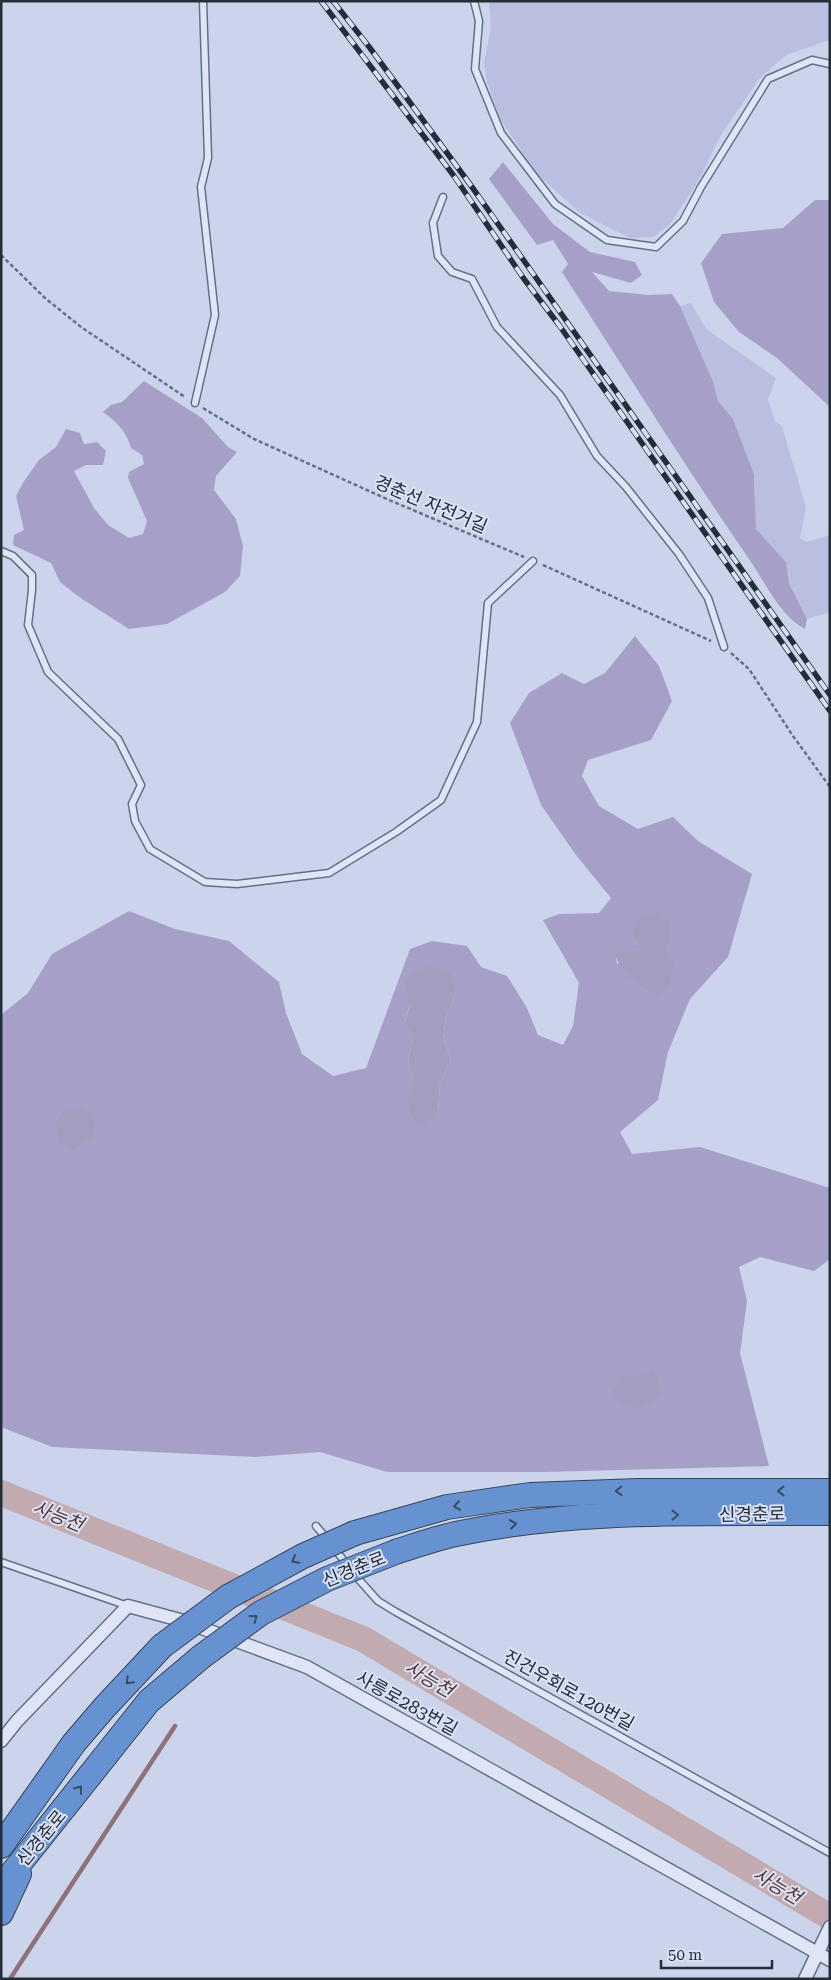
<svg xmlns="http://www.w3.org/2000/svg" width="831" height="1980" viewBox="0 0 831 1980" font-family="'Roboto Serif','Noto Sans KR',serif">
<rect width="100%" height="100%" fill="#ccd4ec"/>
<g fill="#babfe1">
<path d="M489,1H830V40L786,55L759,79L721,135L700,178L671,223L654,237L630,238L580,213L534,171L500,118L487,82L484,62L491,28Z"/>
<path d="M691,303L706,329L776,378L768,399L775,421L782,426L806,507L800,538L806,542L830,535V612L807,619L788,584L786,562L756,529L754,474L733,419L718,401L713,380L680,306Z"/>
</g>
<g fill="#a6a0c9" fill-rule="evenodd">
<path d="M503,162L553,224L590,252L635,262L642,275L631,283L592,272L609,291L649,295L672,294L680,306L713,381L718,401L733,419L754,474L756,529L786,562L789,584L807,619L805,629C780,616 765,582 749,559C684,465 624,368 562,272L568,264L553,240L537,245L489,179Z"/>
<path d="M815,200H830V407L777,358L739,332L714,302L701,263L722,234L783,228Z"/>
<path d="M144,381L202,418L228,447L237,452L216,476L214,490L236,519L243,546L240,576L225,592L167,624L129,629L79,597L60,582L51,563L13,545L14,535L24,530L16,496L24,481L39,460L56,447L66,429L80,433L84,444L97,442L106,451L103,465H86L74,471L94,508L108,525L129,538L143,534L147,521L128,478L129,472L144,464L142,455L131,448C126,431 117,422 103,412L111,405L122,402Z"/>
<path d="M635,636L659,666L672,701L651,740L588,760L582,776L599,806L638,829L673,817L698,841L752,874L728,957L690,999L668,1052L658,1100L620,1132L632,1154L700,1147L830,1188V1259L814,1271L760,1257L739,1267L747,1301L740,1353L769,1466L544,1472H387L320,1452L255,1457L52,1447L1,1427V1015L28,993L52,954L129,911L175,929L229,941L279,982L286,1013L302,1054L333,1076L366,1068L410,949L432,941L467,946L481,967L507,976L527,1008L538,1035L563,1045L573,1026L579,983L543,920L559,914L599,913L611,898L576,855L541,805L510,723L529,693L562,673L584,684L605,673ZM615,950L642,951L617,964ZM456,992L446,1016L443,1040L451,1059L440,1082L438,1112L413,1084L408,1060L413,1039L405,1021L410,1004Z"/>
</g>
<g fill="#a39ebf">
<path d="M655,912L670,922L671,941L663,948L674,963L671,982L657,995C636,982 619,975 614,949L642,951L632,932L639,917Z"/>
<path d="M435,965L449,971L456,992L446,1016L443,1040L451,1059L440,1082L438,1112L429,1123L418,1125L410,1114L407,1095L413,1084L408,1060L413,1039L405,1022L410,1004L405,984L413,971Z"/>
<path d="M66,1108H82L96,1119L93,1137L74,1150L58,1142L56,1122Z"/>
<path d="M653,1370L660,1382V1394L642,1408L624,1407L613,1392L620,1378Z"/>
</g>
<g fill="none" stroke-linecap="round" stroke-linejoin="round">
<path stroke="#8f7279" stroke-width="4.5" d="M10,1979L175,1726"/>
<path stroke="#c1abb1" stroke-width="26" d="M1,1493L363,1639L830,1917"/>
<g stroke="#617287" stroke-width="9">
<g id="lane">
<path d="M474,1L479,21L475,69L501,133L555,204L607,240L656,247L683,221L701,187L768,79L812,60L830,64"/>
<path d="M443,197L433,223L438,256L452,272L472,279L497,327L560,395L597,456L626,487L679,554L708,598L724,647"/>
<path d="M195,403L215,315L201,187L208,158L203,1"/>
<path d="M1,551L13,556L32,575V590L28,625L48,672L118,739L141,785L132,804L135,821L150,849L205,882L237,884L329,873L396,832L441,800L477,722L488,603L533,561"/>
<path d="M316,1526L328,1540"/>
<path d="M334,1548L348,1566"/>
<path d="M1,1562L128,1606"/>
<path d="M354,1574L378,1601L396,1612L830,1853"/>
</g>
</g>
<g stroke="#617287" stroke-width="15">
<g id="street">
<path d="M1,1741L17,1721L128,1606L180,1620L307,1667L830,1960"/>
<path d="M805,1979L830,1927"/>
</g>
</g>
<g stroke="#344556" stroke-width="26">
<g id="highway">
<path d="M355,1533L447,1507L530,1495L638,1491H830"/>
<path d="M398,1551C417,1545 437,1538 456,1534C578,1508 706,1514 830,1513"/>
<path d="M1,1846L74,1743L104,1708L162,1646"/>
<path d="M1,1887L149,1701L201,1657"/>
<path d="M1,1913L19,1874"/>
</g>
</g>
<g stroke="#617287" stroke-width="2.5" stroke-dasharray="4 2.5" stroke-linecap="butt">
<path d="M1,255L45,298L81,327L185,397"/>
<path d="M203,408L254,439L389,500L524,557"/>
<path d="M543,565L711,641"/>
<path d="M731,653L749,669L793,736L830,787"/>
</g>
<use href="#lane" stroke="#dfe5f7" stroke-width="6"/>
<use href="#street" stroke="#dfe5f7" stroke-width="12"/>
<use href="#highway" stroke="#6692d1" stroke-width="24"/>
<g stroke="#232e39" stroke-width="5.5">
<g id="rail">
<path d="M321,1L454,176L524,279L559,325L830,711"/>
<path d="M333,1L370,48L472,187L830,695"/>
</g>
</g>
<use href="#rail" stroke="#dbe1f4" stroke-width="4" stroke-dasharray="11" stroke-linecap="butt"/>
<g stroke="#344556" stroke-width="26" stroke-linecap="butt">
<g id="highway-bridge">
<path d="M162,1646L228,1597L303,1556L355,1533"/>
<path d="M201,1657L261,1613L327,1579L398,1551"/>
</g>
</g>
<use href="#highway-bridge" stroke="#6692d1" stroke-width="24"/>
</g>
<defs><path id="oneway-chevron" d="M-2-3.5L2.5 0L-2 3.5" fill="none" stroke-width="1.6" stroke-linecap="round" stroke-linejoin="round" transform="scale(1.25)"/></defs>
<g stroke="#374c67">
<use href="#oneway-chevron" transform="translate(619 1491) rotate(178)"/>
<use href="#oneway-chevron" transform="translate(781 1491) rotate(-180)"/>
<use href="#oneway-chevron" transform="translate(457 1506) rotate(172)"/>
<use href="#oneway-chevron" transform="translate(675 1515) rotate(-1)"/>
<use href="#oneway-chevron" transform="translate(513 1524) rotate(-8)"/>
<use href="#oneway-chevron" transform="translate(295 1560) rotate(152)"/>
<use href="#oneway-chevron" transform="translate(254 1618) rotate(-36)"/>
<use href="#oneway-chevron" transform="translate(129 1681) rotate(134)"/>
<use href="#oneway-chevron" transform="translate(79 1789) rotate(-52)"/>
</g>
<g text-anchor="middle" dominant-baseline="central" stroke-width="4" stroke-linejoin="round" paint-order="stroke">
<g font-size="18" fill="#232e39" stroke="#dbe1f4">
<text transform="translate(431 504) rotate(23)">경춘선 자전거길</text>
<text transform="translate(752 1514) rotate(-1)">신경춘로</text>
<text transform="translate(354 1569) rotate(-22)">신경춘로</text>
<text transform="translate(569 1690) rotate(29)">진건우회로120번길</text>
<text transform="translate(407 1703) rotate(29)">사릉로283번길</text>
<text transform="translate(41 1838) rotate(-51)">신경춘로</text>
</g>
<g font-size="19" font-style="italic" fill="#583435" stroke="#dbe1f4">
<text transform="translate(58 1516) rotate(22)">사능천</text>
<text transform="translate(429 1679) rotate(31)">사능천</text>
<text transform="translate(777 1886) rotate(31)">사능천</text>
</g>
</g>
<rect width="831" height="1980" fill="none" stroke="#232e39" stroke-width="5"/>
<path d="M661 1960v8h111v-8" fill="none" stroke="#232e39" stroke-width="2.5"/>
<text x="668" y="1960" font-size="15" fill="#232e39" stroke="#dbe1f4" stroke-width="4" paint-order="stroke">50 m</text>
</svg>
